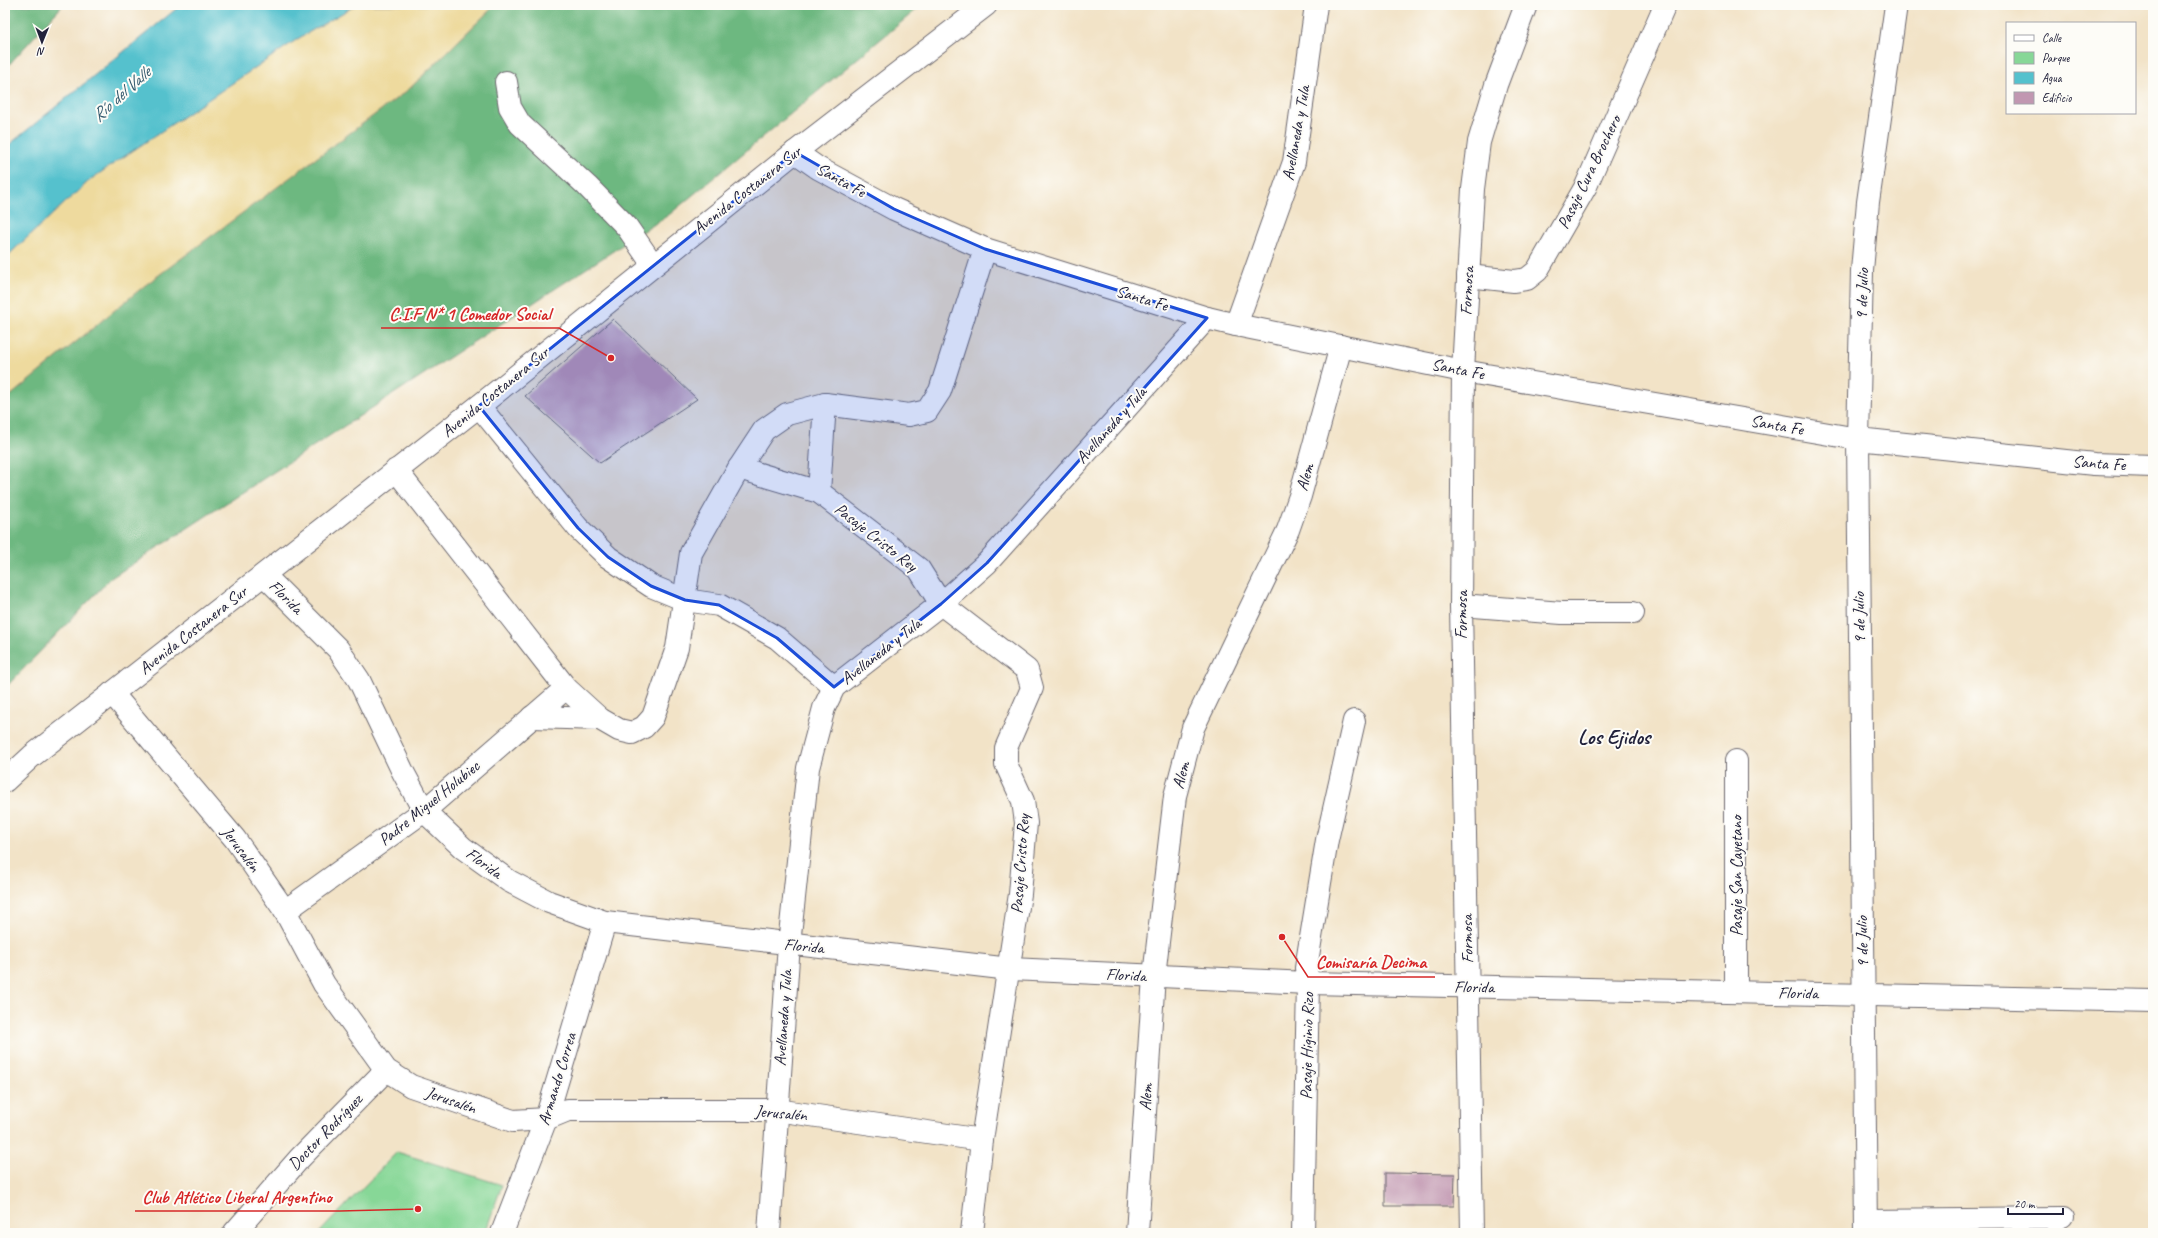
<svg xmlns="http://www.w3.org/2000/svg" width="2158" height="1238" viewBox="0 0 2158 1238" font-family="Caveat,sans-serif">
<rect width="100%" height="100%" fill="#fdfcf7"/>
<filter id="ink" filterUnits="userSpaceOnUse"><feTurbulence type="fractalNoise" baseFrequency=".025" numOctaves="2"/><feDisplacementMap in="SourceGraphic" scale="8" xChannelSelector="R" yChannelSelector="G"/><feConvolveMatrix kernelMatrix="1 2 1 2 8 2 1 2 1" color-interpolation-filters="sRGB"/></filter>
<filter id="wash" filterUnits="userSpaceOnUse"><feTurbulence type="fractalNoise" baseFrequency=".012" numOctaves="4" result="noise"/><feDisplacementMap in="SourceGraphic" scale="16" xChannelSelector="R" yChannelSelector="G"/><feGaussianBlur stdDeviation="0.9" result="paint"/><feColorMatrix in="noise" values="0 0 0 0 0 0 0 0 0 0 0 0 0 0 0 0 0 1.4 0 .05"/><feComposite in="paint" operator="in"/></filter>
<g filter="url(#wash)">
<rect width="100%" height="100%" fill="#f2e3c7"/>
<path fill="#87d797" stroke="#547c69" d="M397,1152L502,1185L485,1233H319Z"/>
<g fill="#6db880" stroke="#486d5e">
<path d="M5,5H63L5,69Z"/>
<path d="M495,5H922L670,214L111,578L5,688V400L144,286L409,89Z"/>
</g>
<path fill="#eeda9e" stroke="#887e6c" d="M356,5H495L409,89L144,286L5,400V258L91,179L299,38Z"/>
<path fill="#54c1cd" stroke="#3b7284" d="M181,5H356L299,38L91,179L5,258V148Z"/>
<g id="blocks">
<g fill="#c197b1">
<path d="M613,319L697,399L600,463L525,396Z"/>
<path d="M1385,1173L1455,1174L1454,1206H1385Z"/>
</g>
</g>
</g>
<g filter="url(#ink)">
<use href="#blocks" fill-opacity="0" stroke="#6b666c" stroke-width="1"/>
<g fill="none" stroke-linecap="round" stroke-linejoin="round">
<g stroke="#6b666c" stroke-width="24">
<g id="minor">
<path d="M506,82L510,107L520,124L587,186L627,227L653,265"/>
<path d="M795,152L818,168L894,209L985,249L1207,318L1236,325L1463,371L1858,439L2094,464L2153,466"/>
<path d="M1468,276L1514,281L1527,279L1537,271L1586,186L1665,5"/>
<path d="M1236,325L1294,162L1316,5"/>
<path d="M479,406L578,528L608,557L651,586L685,600L719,605L777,638L834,687"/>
<path d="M739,468L819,492L919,569L941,604L1027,670L1032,688L1006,748V764L1023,801L1026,823L1020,894L982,1140L972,1233"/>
<path d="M396,470L566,688L600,719L619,730L632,733L644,727L653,717L677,648L691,553L739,468L764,430L787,414L825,404L909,415L927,411L940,391L985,249"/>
<path d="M819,492L825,404"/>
<path d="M264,575L338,649L359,680L403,772L424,811L463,848L509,881L549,902L605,922L1010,969L1308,983L2153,1001"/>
<path d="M1461,605L1562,613H1633"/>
<path d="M112,693L235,839L285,911L324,984L386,1070L411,1086L513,1121L546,1119L568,1110H776L982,1140"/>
<path d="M532,717L600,719"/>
<path d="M5,781L32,756L479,406L795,152L986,5"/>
<path d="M285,911L424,811L566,688"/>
<path d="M1736,992V761"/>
<path d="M1866,1220L2062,1218"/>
<path d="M234,1233L299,1159L386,1070"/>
<path d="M502,1233L546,1119L605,922"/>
<path d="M769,1233L789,944L808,768L824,708L834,687L941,604L987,563L1207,318"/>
<path d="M1137,1233L1154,976L1175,796L1193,728L1288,530L1300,496L1341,346"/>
<path d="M1303,1233L1308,983L1306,968L1327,840L1354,721"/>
<path d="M1472,1233L1461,605L1463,371L1473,189L1479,142L1496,85L1526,5"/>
<path d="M1866,1233L1858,439L1862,271L1868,202L1896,5"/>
</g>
</g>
<use href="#minor" stroke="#fff" stroke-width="22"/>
</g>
</g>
<path fill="#1d4ed8" fill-opacity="0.2" stroke="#1d4ed8" stroke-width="3" stroke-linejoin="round" d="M795,152L894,209L985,249L1207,318L987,563L941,604L834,687L777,638L719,605L685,600L651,586L608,557L578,528L479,406Z"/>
<g text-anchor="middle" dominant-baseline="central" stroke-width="4" stroke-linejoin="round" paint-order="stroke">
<g font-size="17" fill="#22223b" stroke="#fdfcf7">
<text transform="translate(1296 133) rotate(-80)">Avellaneda y Tula</text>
<text transform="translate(1589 172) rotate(-64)">Pasaje Cura Brochero</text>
<text transform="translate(841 180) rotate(29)">Santa Fe</text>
<text transform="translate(747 190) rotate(-38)">Avenida Costanera Sur</text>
<text transform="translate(1467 291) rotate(-87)">Formosa</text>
<text transform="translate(1862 294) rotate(-88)">9 de Julio</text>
<text transform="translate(1142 298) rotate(17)">Santa Fe</text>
<text transform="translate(1458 369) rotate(11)">Santa Fe</text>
<text transform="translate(495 392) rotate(-39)">Avenida Costanera Sur</text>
<text transform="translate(1111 425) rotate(-48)">Avellaneda y Tula</text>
<text transform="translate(1777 425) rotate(10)">Santa Fe</text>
<text transform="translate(2099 463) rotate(4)">Santa Fe</text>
<text transform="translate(1305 477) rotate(-74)">Alem</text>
<text transform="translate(876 537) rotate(38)">Pasaje Cristo Rey</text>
<text transform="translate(286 597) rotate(45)">Florida</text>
<text transform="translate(1461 615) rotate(-90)">Formosa</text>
<text transform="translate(1859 618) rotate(-91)">9 de Julio</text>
<text transform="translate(193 630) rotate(-38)">Avenida Costanera Sur</text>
<text transform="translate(881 651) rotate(-38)">Avellaneda y Tula</text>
<text transform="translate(1181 775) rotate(-75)">Alem</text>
<text transform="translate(429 803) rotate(-39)">Padre Miguel Holubiec</text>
<text transform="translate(241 849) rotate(53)">Jerusalén</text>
<text transform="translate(484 863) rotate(36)">Florida</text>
<text transform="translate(1020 864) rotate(-86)">Pasaje Cristo Rey</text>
<text transform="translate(1736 876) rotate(-90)">Pasaje San Cayetano</text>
<text transform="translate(1467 939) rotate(-91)">Formosa</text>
<text transform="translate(1862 942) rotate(-91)">9 de Julio</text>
<text transform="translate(804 946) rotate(6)">Florida</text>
<text transform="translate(1126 975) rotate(3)">Florida</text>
<text transform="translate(1474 987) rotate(1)">Florida</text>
<text transform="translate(1798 993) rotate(1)">Florida</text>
<text transform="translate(783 1018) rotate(-86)">Avellaneda y Tula</text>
<text transform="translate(1307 1046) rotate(-89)">Pasaje Higinio Rizo</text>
<text transform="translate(557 1079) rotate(-73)">Armando Correa</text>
<text transform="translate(1146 1097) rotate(-86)">Alem</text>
<text transform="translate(451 1100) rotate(19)">Jerusalén</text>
<text transform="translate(781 1113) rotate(5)">Jerusalén</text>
<text transform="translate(325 1132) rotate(-46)">Doctor Rodríguez</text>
</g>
<g font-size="18" font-style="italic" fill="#345a6e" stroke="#fdfcf7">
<text transform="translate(121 94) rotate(-42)">Río del Valle</text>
</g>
<g font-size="21" font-weight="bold" fill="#22223b" stroke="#fdfcf7">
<text x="1614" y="737">Los Ejidos</text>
</g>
</g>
<path fill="none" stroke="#d62828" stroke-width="1.5" d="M611 358L559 328H381M1282 937L1308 977H1435M418 1209L340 1211H135"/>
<g fill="#d62828" stroke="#fdfcf7" stroke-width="1.5">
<circle cx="611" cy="358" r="4"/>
<circle cx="1282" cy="937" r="4"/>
<circle cx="418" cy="1209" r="4"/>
</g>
<g font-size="18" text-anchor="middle" font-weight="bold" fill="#d62828" stroke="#fdfcf7" stroke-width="4" stroke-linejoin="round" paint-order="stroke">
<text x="470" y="320">C.I.F N* 1 Comedor Social</text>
<text x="1371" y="968">Comisaría Decima</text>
<text x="237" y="1203">Club Atlético Liberal Argentino</text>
</g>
<rect width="2158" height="1238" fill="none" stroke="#fdfcf7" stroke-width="20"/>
<rect x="2006" y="22" width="130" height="92" fill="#fdfcf7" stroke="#a5a5ac"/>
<rect x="2014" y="35" width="20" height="6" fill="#ffffff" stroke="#a5a5ac"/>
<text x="2042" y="42" font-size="12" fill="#22223b">Calle</text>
<rect x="2014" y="52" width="20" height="12" fill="#87d797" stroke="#a5a5ac"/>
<text x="2042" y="62" font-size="12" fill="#22223b">Parque</text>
<rect x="2014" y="72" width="20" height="12" fill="#54c1cd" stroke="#a5a5ac"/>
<text x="2042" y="82" font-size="12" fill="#22223b">Agua</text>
<rect x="2014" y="92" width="20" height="12" fill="#c197b1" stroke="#a5a5ac"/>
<text x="2042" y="102" font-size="12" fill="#22223b">Edificio</text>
<g transform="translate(42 42) rotate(181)" stroke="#fdfcf7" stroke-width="3" paint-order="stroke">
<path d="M0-3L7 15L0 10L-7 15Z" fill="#22223b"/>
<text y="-6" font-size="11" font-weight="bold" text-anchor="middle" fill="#22223b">N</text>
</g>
<path d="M2008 1208v6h55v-6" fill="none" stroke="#22223b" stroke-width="2"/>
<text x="2014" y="1208" font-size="12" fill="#22223b" stroke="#fdfcf7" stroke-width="3" paint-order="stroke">20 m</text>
</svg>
